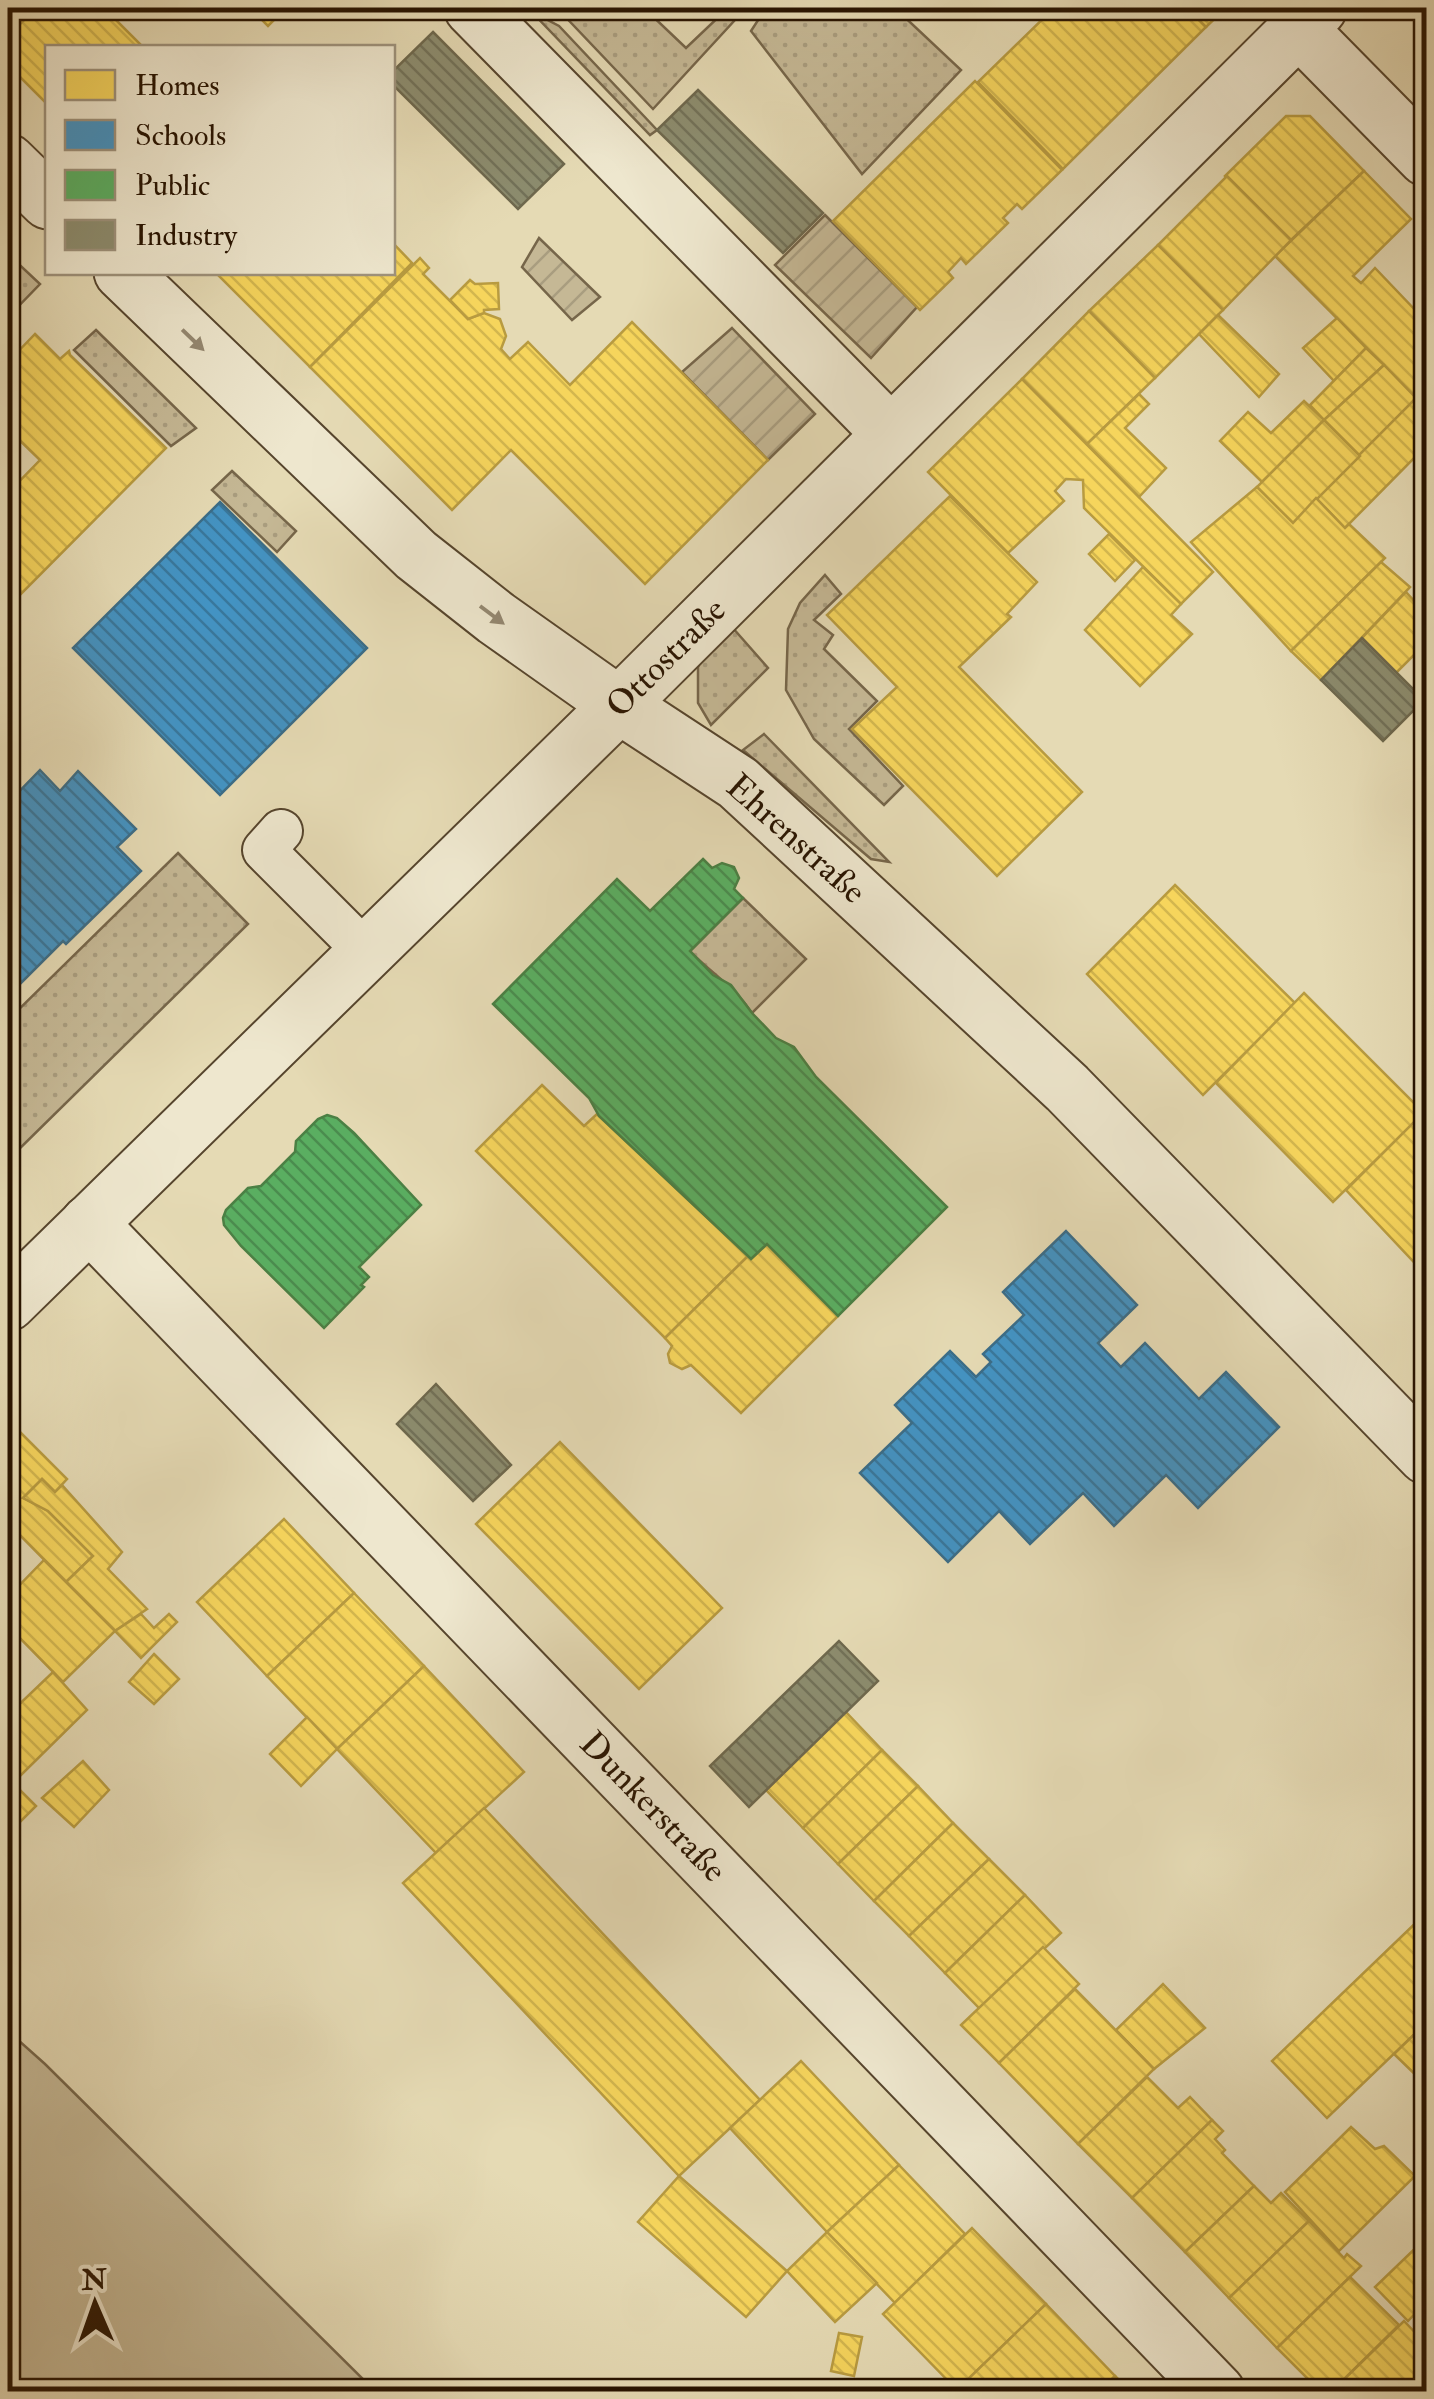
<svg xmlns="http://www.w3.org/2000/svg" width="1434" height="2399" viewBox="0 0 1434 2399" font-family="'IM FELL Double Pica',serif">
<defs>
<pattern id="grass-dots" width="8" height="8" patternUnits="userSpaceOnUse" patternTransform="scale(2.5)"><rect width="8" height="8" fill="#c5b895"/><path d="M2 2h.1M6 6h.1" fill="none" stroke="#a99d7f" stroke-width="1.8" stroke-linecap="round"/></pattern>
<pattern id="garden-furrows" width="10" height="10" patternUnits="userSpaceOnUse" patternTransform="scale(2.5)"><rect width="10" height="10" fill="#c5b895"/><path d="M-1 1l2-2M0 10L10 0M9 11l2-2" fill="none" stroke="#a99d7f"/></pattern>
<pattern id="homes-back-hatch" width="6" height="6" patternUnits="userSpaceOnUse" patternTransform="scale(2.5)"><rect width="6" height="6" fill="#f6d55c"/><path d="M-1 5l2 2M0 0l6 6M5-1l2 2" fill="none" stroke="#d3b64e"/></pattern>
<pattern id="schools-back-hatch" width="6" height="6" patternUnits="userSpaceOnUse" patternTransform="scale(2.5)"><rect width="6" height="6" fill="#4393c3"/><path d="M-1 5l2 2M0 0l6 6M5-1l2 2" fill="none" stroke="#38779c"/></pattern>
<pattern id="public-back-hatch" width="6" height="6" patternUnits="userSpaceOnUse" patternTransform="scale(2.5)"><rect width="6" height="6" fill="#5aae61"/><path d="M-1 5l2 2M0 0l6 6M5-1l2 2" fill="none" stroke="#4a8c4e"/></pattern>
<pattern id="industry-back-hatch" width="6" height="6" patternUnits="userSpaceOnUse" patternTransform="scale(2.5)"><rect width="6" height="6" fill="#8c8c6e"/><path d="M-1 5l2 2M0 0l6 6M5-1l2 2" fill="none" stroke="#727158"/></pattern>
</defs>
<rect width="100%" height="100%" fill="#e5dab4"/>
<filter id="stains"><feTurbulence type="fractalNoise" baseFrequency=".002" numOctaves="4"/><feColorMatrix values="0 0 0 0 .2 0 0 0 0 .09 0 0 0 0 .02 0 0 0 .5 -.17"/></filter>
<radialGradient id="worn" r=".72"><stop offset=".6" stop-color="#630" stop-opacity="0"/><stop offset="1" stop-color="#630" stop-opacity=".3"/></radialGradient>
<g fill="url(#grass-dots)" stroke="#76664a" stroke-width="2.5">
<path d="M528,8H539L544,18L559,26L657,130L650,135Z"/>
<path d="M557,8H591L601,18L612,8H644L686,48L728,8H746L653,109Z"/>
<path d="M766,8H895L961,70L862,174L751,31Z"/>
<path d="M9,255L40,284L8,317V256Z"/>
<path d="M96,330L196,428L171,446L74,350Z"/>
<path d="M232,471L296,531L277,552L212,490Z"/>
<path d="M825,575L841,594L814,620L833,635L824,649L877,701L849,729L903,786L884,805L814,739L786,690L788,629L800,603Z"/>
<path d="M732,627L768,668L711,725L698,703V667L711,640Z"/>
<path d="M764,734L889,862L871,859L743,750Z"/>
<path d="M178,853L248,924L8,1160V1020Z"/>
<path d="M743,898L806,959L752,1013C735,987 711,973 690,951Z"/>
</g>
<g fill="url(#garden-furrows)" stroke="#76664a" stroke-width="2.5">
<path d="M825,215L917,307L871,358L775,265Z"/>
<path d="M539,238L600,297L572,320L522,267Z"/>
<path d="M732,328L815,414L768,460L682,372Z"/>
</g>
<path fill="#c5b895" stroke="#76664a" stroke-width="2.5" d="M8,2031L45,2064L375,2391H8Z"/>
<g fill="url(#homes-back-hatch)" stroke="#b89b40" stroke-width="2.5">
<path d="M8,8H36L8,36Z"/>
<path d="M36,8H104L144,48H48V105L8,65V36Z"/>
<path d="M250,8H286L268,26Z"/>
<path d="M1054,8H1187L1206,27L1063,169L978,82Z"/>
<path d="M1187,8H1226L1206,27Z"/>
<path d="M975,81L1062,170L1022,209L1017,204L1003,218L1008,223L966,264L961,258L948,272L953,278L920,310L833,221Z"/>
<path d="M1286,116H1310L1364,171L1291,240L1225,176Z"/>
<path d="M1364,171L1411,219L1353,276L1361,283L1375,268L1418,313L1426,305V388L1416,398L1275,256Z"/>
<path d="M1227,176L1291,240L1223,310L1158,245Z"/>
<path d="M392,242L412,263L310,367L215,272H392Z"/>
<path d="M1158,245L1223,310L1155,378L1089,311Z"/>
<path d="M420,258L429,268L423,274L468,319L484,313L500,319L506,336L501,349L510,359L528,342L570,385L632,322L768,460L645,584L511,450L452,510L310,367Z"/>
<path d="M470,280L475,284L498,283L499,309L484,310V313L468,319L450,300Z"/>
<path d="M1089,311L1155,378L1087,444L1022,379Z"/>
<path d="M1218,315L1279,374L1259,397L1199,334Z"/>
<path d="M1337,318L1366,348L1334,381L1303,348Z"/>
<path d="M35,334L60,359L69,351L70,355L166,448L9,606L8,493L40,460L8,429V362Z"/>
<path d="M1366,348L1384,365L1324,420L1310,405Z"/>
<path d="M1384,365L1416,398L1360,456L1324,420Z"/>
<path d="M1022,379L1213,572L1181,604L1084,508L1083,480L1066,479L1055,491L1064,501L1008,553L928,472Z"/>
<path d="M1139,394L1149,404L1125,428L1166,468L1139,497L1087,444Z"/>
<path d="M1416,398L1426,408V446L1345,528L1316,498Z"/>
<path d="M1304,401L1324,420L1262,482L1220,441L1248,412L1271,433Z"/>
<path d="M1324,420L1360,456L1293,523L1257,487Z"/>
<path d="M1257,487L1293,523L1316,498L1345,528L1349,524L1385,558L1291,651L1191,542Z"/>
<path d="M950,496L1037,582L1007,614L1011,617L959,667L1082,792L997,876L852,729L897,687L827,615Z"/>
<path d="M1109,534L1135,560L1115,581L1089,554Z"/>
<path d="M1381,562L1410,587L1321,680L1291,651Z"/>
<path d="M1143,567L1181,604L1171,615L1192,634L1140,686L1085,630Z"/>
<path d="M1406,592L1426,614V643L1396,673L1362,638Z"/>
<path d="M1175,885L1295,1003L1203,1095L1087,974Z"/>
<path d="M1304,993L1424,1113L1333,1202L1216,1083Z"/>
<path d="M542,1085L584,1126L597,1114L599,1116L748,1256L665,1338L476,1151Z"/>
<path d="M1426,1110V1275L1346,1190Z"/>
<path d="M767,1244L838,1316L741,1413L691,1365L682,1369L670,1363L668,1354L672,1346L665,1338L748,1256L751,1259Z"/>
<path d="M8,1420L67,1479L55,1492L42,1479L23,1498L48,1511L93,1556L66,1582L8,1523Z"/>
<path d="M560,1442L722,1608L639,1689L476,1524Z"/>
<path d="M42,1479L55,1492L62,1485L122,1552L108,1569L147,1609L115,1631L66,1582L93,1556L48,1511L23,1498Z"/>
<path d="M284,1519L354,1593L267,1676L197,1602Z"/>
<path d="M44,1560L115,1631L63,1682L8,1626V1597Z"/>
<path d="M354,1593L424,1666L337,1749L267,1676Z"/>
<path d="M141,1614L154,1628L169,1614L177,1622L141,1658L115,1631Z"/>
<path d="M154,1654L179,1679L154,1704L129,1682Z"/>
<path d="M424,1666L524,1772L436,1853L337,1749Z"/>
<path d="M53,1672L87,1710L17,1779L8,1771V1715Z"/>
<path d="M845,1711L882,1750L803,1828L766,1790Z"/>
<path d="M307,1717L337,1749L301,1786L270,1754Z"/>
<path d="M882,1750L918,1786L838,1864L803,1828Z"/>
<path d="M83,1761L109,1790L74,1827L42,1798Z"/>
<path d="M8,1778L36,1806L8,1834Z"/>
<path d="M918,1786L953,1823L874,1901L838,1864Z"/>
<path d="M484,1808L760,2100L679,2176L403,1883Z"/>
<path d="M953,1823L989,1859L909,1936L874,1901Z"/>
<path d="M989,1859L1025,1895L945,1973L909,1936Z"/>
<path d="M1025,1895L1061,1933L980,2009L945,1973Z"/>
<path d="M1426,1913V2023L1327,2118L1272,2061Z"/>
<path d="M1043,1947L1079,1984L999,2063L961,2025Z"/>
<path d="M1163,1984L1205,2028L1154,2069L1116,2030Z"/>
<path d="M1075,1989L1154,2069L1078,2144L999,2063Z"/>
<path d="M1422,2027L1426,2031V2085L1394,2054Z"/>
<path d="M801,2061L899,2165L827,2232L730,2128Z"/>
<path d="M1147,2077L1178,2108L1190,2097L1212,2120L1132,2198L1078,2144Z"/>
<path d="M1212,2120L1223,2131L1215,2139L1225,2150L1222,2153L1254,2186L1185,2252L1132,2198Z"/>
<path d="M1351,2127L1375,2149L1384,2146L1415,2176L1339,2251L1285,2192Z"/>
<path d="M899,2165L965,2234L895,2303L827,2232Z"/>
<path d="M679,2176L787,2271L746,2317L638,2222Z"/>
<path d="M1254,2186L1271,2203L1281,2193L1309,2221L1229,2298L1185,2252Z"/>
<path d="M1309,2221L1344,2258L1347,2254L1361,2266L1277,2348L1229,2298Z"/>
<path d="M972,2228L1046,2304L957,2390L883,2314Z"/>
<path d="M827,2232L877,2283L835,2322L787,2271Z"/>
<path d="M1426,2238V2302L1408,2321L1375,2287Z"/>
<path d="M1350,2277L1399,2325L1331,2392H1321L1277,2348Z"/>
<path d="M1046,2304L1115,2376L1099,2392H975L965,2382Z"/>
<path d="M1404,2321L1426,2344V2392H1331Z"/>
<path d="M839,2333L862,2337L854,2376L831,2371Z"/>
<path d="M1115,2376L1131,2392H1099Z"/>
</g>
<g fill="url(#schools-back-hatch)" stroke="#3b6d88" stroke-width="2.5">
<path d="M220,502L367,648L220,795L73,648Z"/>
<path d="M40,770L60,791L78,771L136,829L117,847L141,871L66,944L63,941L8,996V803Z"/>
<path d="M1066,1231L1137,1305L1098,1343L1121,1367L1145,1343L1199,1399L1226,1372L1279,1427L1198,1508L1166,1475L1114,1526L1083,1493L1030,1544L999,1511L948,1562L860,1473L912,1423L895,1405L950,1351L976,1377L991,1362L983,1354L1024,1315L1003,1292Z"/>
</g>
<g fill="url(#public-back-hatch)" stroke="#4b8044" stroke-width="2.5">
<path d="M703,859L712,868L722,863L734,867L739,878L734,889L743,898L690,951L713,975L731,985L752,1013L776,1038L794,1047L816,1077L947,1207L838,1316L767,1244L751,1259L748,1256L599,1116L589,1098L493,1004L617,879L650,911Z"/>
<path d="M327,1115L337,1118L354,1133L421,1205L359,1267L369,1277L361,1285L364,1287L324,1328L241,1246L224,1225L223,1218L226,1210L248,1188L261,1186L295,1152L296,1141L318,1119Z"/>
</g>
<g fill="url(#industry-back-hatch)" stroke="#6e684d" stroke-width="2.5">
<path d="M433,32L564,164L518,209L392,84V72Z"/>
<path d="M698,90L823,213L783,253L657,130Z"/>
<path d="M1362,638L1424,700L1383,741L1321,680Z"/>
<path d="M436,1384L511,1465L473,1501L397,1424Z"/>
<path d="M839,1641L878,1681L749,1807L710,1766Z"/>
</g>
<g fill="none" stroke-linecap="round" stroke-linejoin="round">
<g stroke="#56452d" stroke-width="46">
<path id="pedestrian" d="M281,831L264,850L366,952"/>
</g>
<g stroke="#56452d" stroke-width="59">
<g id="minor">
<path d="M472,8L891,434"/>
<path d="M1298,28L1426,158"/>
<path d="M8,162L48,201"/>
<path d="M122,272L416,555L496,618L619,705L738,783L1067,1088L1426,1456"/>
<path d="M89,1223L1217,2392"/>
<path d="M8,1303L619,705L1319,8"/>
</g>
</g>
<use href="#pedestrian" stroke="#eee7ce" stroke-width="42"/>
<use href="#minor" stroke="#eee7ce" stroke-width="55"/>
</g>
<defs><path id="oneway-solid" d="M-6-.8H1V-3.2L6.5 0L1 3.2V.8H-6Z" transform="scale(2.5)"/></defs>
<g fill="#948871">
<use href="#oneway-solid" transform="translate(193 340) rotate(44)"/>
<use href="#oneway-solid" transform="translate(492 615) rotate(37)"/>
</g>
<g text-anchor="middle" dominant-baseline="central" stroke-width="10" stroke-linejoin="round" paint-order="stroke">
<g font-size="35" fill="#271300" stroke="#eee7ce">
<text transform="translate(666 658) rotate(-45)">Ottostraße</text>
<text transform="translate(796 839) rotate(42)">Ehrenstraße</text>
<text transform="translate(653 1807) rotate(46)">Dunkerstraße</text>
</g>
</g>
<rect width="1434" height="2399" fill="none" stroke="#e5dab4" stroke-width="40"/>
<rect x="10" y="10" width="1414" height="2379" fill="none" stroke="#271300" stroke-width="5"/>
<rect x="20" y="20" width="1394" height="2359" fill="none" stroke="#271300" stroke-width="2.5"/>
<rect x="45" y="45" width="350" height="230" fill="#eee7ce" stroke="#9e927c" stroke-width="2.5"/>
<rect x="65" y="70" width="50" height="30" fill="#f6d55c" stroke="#9e927c" stroke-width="2.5"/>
<text x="135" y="95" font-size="30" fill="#271300">Homes</text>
<rect x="65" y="120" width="50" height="30" fill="#4393c3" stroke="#9e927c" stroke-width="2.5"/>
<text x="135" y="145" font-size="30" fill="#271300">Schools</text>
<rect x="65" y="170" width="50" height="30" fill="#5aae61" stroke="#9e927c" stroke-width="2.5"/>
<text x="135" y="195" font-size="30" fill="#271300">Public</text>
<rect x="65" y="220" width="50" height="30" fill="#8c8c6e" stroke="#9e927c" stroke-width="2.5"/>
<text x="135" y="245" font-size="30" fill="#271300">Industry</text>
<g transform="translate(95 2304) rotate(358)" stroke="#eee7ce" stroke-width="8" paint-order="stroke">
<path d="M0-8L18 38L0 25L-18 38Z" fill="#271300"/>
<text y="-15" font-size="28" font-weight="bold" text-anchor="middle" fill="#271300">N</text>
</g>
<rect width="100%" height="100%" filter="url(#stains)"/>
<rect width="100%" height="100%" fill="url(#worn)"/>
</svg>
